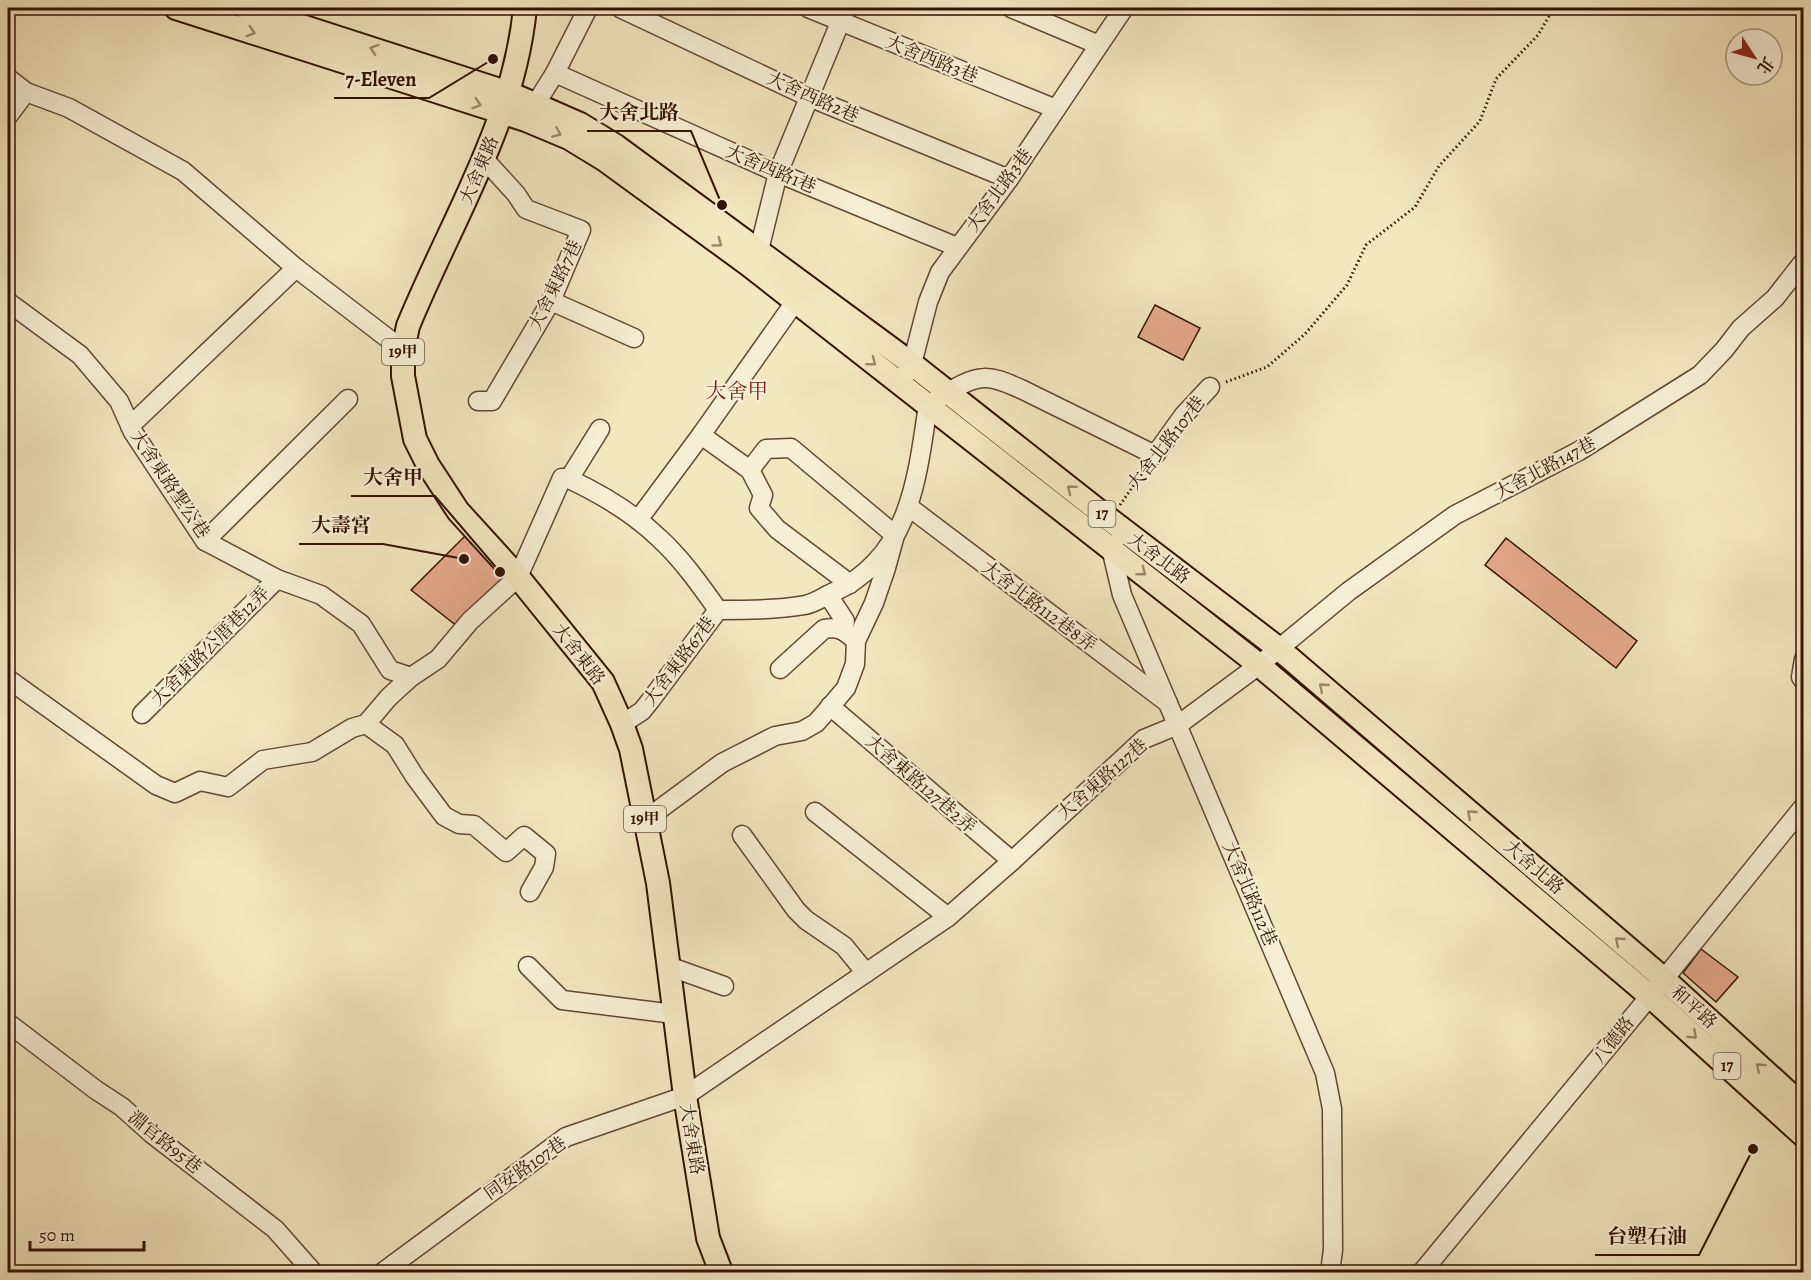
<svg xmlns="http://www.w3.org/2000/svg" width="1811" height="1280" viewBox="0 0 1811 1280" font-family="Alegreya,'Noto Serif TC',serif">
<rect width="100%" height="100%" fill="#f3e7be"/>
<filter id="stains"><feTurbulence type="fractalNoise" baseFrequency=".00333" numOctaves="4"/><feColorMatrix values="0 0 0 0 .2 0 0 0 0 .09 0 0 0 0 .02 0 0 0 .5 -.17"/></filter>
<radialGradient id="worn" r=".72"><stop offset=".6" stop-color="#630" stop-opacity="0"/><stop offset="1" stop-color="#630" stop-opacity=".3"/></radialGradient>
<g fill="#e5aa8c" stroke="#331202" stroke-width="1.5">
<path d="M1155,305L1200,328L1183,360L1138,337Z"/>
<path d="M465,536L507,582L457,626L411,590Z"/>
<path d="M1506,538L1637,641L1616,668L1485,565Z"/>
<path d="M1701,949L1738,977L1716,1002L1683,973Z"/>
</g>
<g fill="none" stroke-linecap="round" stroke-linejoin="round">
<g stroke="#634731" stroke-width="21">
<g id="minor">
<path d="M620,8L809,97L1009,179"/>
<path d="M808,8L1056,109"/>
<path d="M1011,8L1099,45"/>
<path d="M555,73L778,173L957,247"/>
<path d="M8,78L26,92L69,108L183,171L296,268L403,350"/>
<path d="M8,116L26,92"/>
<path d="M528,116L555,73L588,8"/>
<path d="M752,261L759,250L778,173L846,8"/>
<path d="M802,292L701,435L750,470L763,495L759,508L777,529L850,584"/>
<path d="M551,301L634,338"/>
<path d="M8,302L80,355L119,401L133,432L205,541L277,579L321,595L361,624L390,670L411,677"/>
<path d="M906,374L912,364L928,302L940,272L1009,179L1124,8"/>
<path d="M478,401H492L551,301L581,230L526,209L516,194L485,160"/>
<path d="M130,426L296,268"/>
<path d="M569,479C601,494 634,514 659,538C682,559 700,585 718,610"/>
<path d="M909,507L1168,703"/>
<path d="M638,520L701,435"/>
<path d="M205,541L348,399"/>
<path d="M1114,544L1111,548L1122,595L1325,1073L1332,1109L1333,1250L1330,1272"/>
<path d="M828,595L845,621L843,630"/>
<path d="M718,610C748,610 776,610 805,605C815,603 825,596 834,592C910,557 917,479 928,405C944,396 964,379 984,378C996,377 1009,384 1021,389L1155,455L1183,416L1210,387"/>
<path d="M1804,659L1801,677L1804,681"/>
<path d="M780,669L824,629C839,626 845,631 856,641"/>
<path d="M8,679L156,785L175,793L200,781L228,787L263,760L312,752L352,728L366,724"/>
<path d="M830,706L1012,861"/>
<path d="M142,714L277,579"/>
<path d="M366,724L389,697L411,677L438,659L470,621L518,577L562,478L569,479L600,429"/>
<path d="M366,724L395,745L415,777L444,816L459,824L474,825L506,852L524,836L546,854L544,867L530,892"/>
<path d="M622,724L642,711L650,701L718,610"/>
<path d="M815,812L948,917"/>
<path d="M645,820L722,763L775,736L802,731L816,723L824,714L846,688L855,664L856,641L874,603L886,568L895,535L791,448L766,449L750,470"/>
<path d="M742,835L796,910L806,920L844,946L866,973"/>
<path d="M528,966L562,1000L674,1014"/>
<path d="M668,966L724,986"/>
<path d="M8,1023L96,1090L122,1107L152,1134L275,1229L313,1272"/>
<path d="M383,1272L566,1137L685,1096L948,917L1012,861L1144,739L1178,725L1259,665L1349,591L1455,515L1579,451L1700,375L1724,350L1741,328L1775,298L1804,261"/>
<path d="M1422,1272L1664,979L1804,806"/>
</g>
</g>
<g stroke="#331202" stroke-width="26">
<g id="major">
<path d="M176,8L526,120L569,138L605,160L749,265L1259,665L1650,996L1804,1136"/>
<path d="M246,8L509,93L580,124L616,146L912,364L1109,519L1278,648L1664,979L1804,1107"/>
<path d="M525,8C514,123 451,221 408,326L403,350V376L415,439L428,465L458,511L518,577L603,682L622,724L631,749L658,883L685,1096L708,1238L721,1272"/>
</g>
</g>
<g stroke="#331202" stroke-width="3" stroke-dasharray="1.5 3" stroke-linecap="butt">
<path d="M1226,382L1267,367L1305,334L1347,285L1366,245L1415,207L1439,166L1480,121L1496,79L1538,35L1554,8"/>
<path d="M1120,505L1145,469"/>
</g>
<use href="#minor" stroke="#f7efd5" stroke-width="18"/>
<use href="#major" stroke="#f3e7be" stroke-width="22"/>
</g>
<defs><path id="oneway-chevron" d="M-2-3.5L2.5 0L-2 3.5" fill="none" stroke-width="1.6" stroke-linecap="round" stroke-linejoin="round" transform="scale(1.5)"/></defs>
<g stroke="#9d8769">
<use href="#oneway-chevron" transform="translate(251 32) rotate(18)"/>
<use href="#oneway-chevron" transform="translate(374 49) rotate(-162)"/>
<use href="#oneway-chevron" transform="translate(477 104) rotate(18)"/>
<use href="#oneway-chevron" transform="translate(557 133) rotate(23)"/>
<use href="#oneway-chevron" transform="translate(718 243) rotate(36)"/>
<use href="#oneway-chevron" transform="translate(872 362) rotate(38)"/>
<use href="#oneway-chevron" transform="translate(1071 489) rotate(-142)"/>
<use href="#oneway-chevron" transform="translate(1142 572) rotate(38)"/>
<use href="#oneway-chevron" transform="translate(1323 687) rotate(-139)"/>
<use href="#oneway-chevron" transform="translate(1471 814) rotate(-139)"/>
<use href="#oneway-chevron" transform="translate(1619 941) rotate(-139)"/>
<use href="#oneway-chevron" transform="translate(1693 1035) rotate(42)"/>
<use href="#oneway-chevron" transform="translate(1760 1067) rotate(-138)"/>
</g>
<g text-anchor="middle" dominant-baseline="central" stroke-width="4.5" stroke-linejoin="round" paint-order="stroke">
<g fill="#f7efd5" stroke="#6e5441" stroke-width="1.5">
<rect x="382" y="339" width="42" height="26" rx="4.5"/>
<rect x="1088.5" y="501" width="27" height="26" rx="4.5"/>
<rect x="624" y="806" width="42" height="26" rx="4.5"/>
<rect x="1713.5" y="1053" width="27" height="26" rx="4.5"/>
</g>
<g font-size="16" font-weight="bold" fill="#331202">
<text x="403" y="352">19甲</text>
<text x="1102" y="514">17</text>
<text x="645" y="819">19甲</text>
<text x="1727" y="1066">17</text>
</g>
<g font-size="18" fill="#331202" stroke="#f7efd5">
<text transform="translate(932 59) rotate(22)">大舍西路3巷</text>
<text transform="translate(813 97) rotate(24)">大舍西路2巷</text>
<text transform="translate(771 169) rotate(23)">大舍西路1巷</text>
<text transform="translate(479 170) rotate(-67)">大舍東路</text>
<text transform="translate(999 190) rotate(-54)">大舍北路3巷</text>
<text transform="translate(555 285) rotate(-64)">大舍東路7巷</text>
<text transform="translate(1166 443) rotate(-52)">大舍北路107巷</text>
<text transform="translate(1545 468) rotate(-28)">大舍北路147巷</text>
<text transform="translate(170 484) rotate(56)">大舍東路聖公巷</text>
<text transform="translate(1159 558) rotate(37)">大舍北路</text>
<text transform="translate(1039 606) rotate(37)">大舍北路112巷8弄</text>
<text transform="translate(210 646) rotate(-45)">大舍東路公厝巷12弄</text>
<text transform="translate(579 654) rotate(52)">大舍東路</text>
<text transform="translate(679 661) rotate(-53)">大舍東路67巷</text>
<text transform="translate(1102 779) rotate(-41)">大舍東路127巷</text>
<text transform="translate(921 784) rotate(41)">大舍東路127巷2弄</text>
<text transform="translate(1534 867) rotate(41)">大舍北路</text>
<text transform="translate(1250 894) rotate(67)">大舍北路112巷</text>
<text transform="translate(1694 1007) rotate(42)">和平路</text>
<text transform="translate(1613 1040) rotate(-51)">八德路</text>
<text transform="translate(692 1139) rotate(81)">大舍東路</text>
<text transform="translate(165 1142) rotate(39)">淵官路95巷</text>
<text transform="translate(525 1168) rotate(-35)">同安路107巷</text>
</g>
<g font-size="21" fill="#7a1f14" stroke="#f7efd5">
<text x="737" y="391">大舍甲</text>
</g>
</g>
<path fill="none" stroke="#331202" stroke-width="2" d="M493 59L429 98H334M722 205L691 131H587M500 572L435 496H351M464 559L383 544H299M1753 1149L1699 1255H1595"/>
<g fill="#331202" stroke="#f7efd5" stroke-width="2">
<circle cx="493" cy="59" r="6"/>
<circle cx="722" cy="205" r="6"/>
<circle cx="500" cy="572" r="6"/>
<circle cx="464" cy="559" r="6"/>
<circle cx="1753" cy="1149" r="6"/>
</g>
<g font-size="20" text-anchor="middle" font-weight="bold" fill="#331202" stroke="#f7efd5" stroke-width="4.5" stroke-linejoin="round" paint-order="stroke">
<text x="381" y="86">7-Eleven</text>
<text x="639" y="119">大舍北路</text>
<text x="393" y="484">大舍甲</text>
<text x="341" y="532">大壽宮</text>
<text x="1647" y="1243">台塑石油</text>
</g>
<rect width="1811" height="1280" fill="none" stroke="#f3e7be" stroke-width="30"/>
<rect x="9" y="9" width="1793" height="1262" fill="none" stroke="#331202" stroke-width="3"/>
<rect x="15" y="15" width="1781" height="1250" fill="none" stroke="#331202" stroke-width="1.5"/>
<g transform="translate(1754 57) rotate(126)"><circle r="28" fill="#f7efd5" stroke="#a99781" stroke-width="1.5"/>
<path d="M0-4.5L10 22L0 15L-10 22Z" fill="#8f2418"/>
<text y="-9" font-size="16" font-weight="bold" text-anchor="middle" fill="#331202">北</text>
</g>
<path d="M30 1241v9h114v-9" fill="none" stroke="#331202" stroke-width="3"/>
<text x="39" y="1241" font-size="18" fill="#331202" stroke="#f7efd5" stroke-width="4.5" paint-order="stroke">50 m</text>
<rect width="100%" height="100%" filter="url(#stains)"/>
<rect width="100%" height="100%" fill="url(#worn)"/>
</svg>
